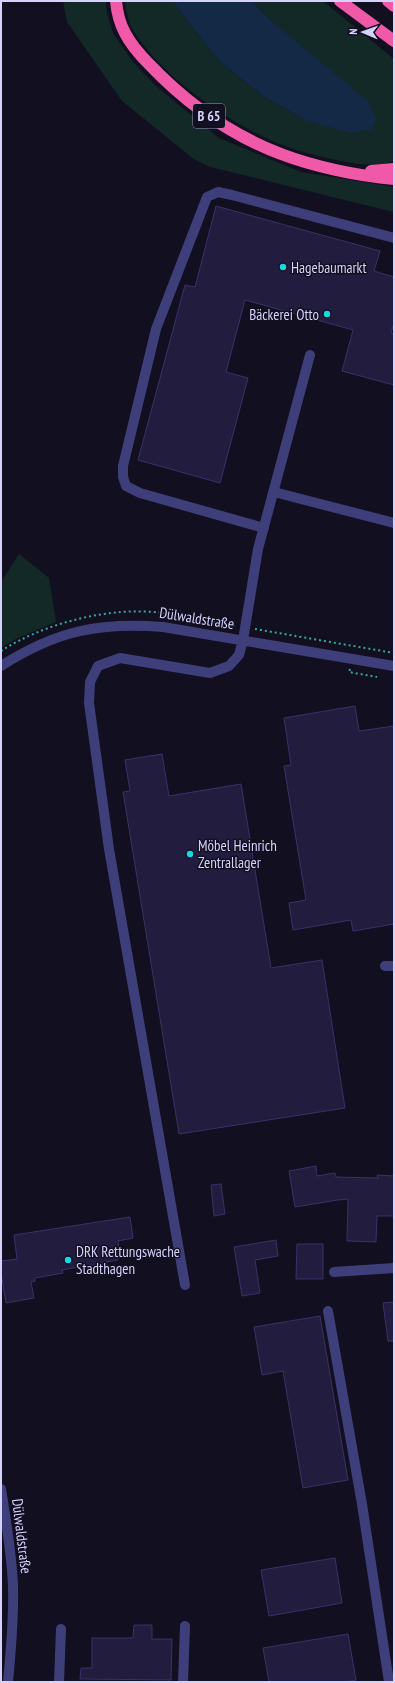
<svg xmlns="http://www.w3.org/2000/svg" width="395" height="1683" viewBox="0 0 395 1683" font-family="'PT Sans Narrow',sans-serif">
<rect width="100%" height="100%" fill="#110f20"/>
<g fill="#132927">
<path d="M63,1H106L107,13L113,33L133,62L156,86L219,138L301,172L394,187V212L210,167L195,160L122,101L67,22Z"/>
<path d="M125,1H172L219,61L263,96L305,120L277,26L251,1H323L394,59V160C380,169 351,163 335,160C318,156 301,152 285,146C235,128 160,76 133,30C128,22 126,10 125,1Z"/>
<path d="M19,554L49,578L56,622L16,639L1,648V582Z"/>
</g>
<path fill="#142945" d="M172,1H251L277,26L367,100L376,118L372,129L351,133L305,120L263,96L219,61Z"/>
<g fill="#221d3f" stroke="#3a3169">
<path d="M216,206L380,251L374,271L394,277V323L391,333L394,334V385L342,371L353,330L245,300L226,372L248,378L220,483L138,460L185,285L195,287Z"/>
<path d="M355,706L359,731L394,726V924L353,931L351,920L293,930L289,903L306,900L284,766L291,765L284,718Z"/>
<path d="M162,754L169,796L241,784L271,968L322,960L345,1108L179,1134L123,792L130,791L125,760Z"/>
<path d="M316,1166L317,1176L335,1173L336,1177L378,1178L377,1175L394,1176V1216H377L376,1242L347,1241L348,1199L338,1200L295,1207L289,1171Z"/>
<path d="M221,1184L225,1214L214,1216L211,1185Z"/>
<path d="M130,1217L133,1238L118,1241L119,1248H116L118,1260L62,1270L63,1273L35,1278V1281L31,1282L34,1298L6,1303L1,1273V1261L17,1259L14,1235Z"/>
<path d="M276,1240L278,1256L255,1260L260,1293L242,1296L234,1247Z"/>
<path d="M297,1244H323V1279H296Z"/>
<path d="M394,1302V1341H388L383,1303Z"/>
<path d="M320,1316L348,1480L303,1488L283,1371L262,1375L254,1327Z"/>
<path d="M335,1558L342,1603L269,1616L261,1570Z"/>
<path d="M134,1625H152V1639H172L171,1680L80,1679L81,1668H92V1638H133Z"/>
<path d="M348,1634L356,1680L346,1682H269L263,1648Z"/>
</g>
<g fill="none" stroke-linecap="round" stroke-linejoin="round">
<g stroke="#39a79c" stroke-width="2" stroke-dasharray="2 3" stroke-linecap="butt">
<path d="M255,629L394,653"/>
<path d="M1,651C45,623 110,606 162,613C187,616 211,622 235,626"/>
<path d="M350,669L349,672L377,677"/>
</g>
<g stroke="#3e3f7a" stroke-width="10">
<path d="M274,492L394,523"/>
<path d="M264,528L140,493L126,486L123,477V466L156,329L207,197L218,192L232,195L394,238"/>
<path d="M1,666C56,631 98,622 163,627L394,666"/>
<path d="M385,966H394"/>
<path d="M334,1272L394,1268"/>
<path d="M185,1285L109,849L89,703L90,682L98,666L120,658L210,673L229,666L239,655L243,640L258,549L310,355"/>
<path d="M328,1311L362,1504L389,1682"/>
<path d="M1,1489C6,1521 12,1554 13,1587C14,1619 11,1650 8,1682"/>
<path d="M59,1682L61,1629"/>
<path d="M183,1682L185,1626"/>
</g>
<g stroke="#ef59a8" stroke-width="12">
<path d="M116,1C117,12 120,24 125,33C131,45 140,55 149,64C186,103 231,135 281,154C315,167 358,176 394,179"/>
<path d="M340,1L394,41"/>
<path d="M388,1L394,6"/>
<path d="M371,171L394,169"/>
</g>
</g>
<g fill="#16d8e3" stroke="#110f20" stroke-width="1.5">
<circle cx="283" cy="267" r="4"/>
<circle cx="327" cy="314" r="4"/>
<circle cx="190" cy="854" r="4"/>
<circle cx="68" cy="1260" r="4"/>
</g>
<g text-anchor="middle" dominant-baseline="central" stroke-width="3" stroke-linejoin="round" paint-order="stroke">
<rect fill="#110f20" stroke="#9a98b9" stroke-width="1" x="193" y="104" width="32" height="24" rx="3"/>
<g font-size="14" font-weight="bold" fill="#d5d2fb">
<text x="209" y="116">B 65</text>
</g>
<g font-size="15" fill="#d5d2fb" stroke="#110f20" text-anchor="start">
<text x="291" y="267">Hagebaumarkt</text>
<text x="319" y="314" text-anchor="end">Bäckerei Otto</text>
<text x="198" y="845">Möbel Heinrich<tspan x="198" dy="17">Zentrallager</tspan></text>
<text x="76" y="1251">DRK Rettungswache<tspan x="76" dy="17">Stadthagen</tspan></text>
</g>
<g font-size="15" fill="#d5d2fb" stroke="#110f20">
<text transform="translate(197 618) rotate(9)">Dülwaldstraße</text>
<text transform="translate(22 1536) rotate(83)">Dülwaldstraße</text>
</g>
</g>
<rect width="395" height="1683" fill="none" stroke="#d5d2fb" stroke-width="4"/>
<g transform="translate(363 32) rotate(272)" stroke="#110f20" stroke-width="3" paint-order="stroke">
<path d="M0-3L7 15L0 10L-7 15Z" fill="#d5d2fb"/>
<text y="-6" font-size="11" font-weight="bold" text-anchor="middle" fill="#d5d2fb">N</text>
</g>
</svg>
